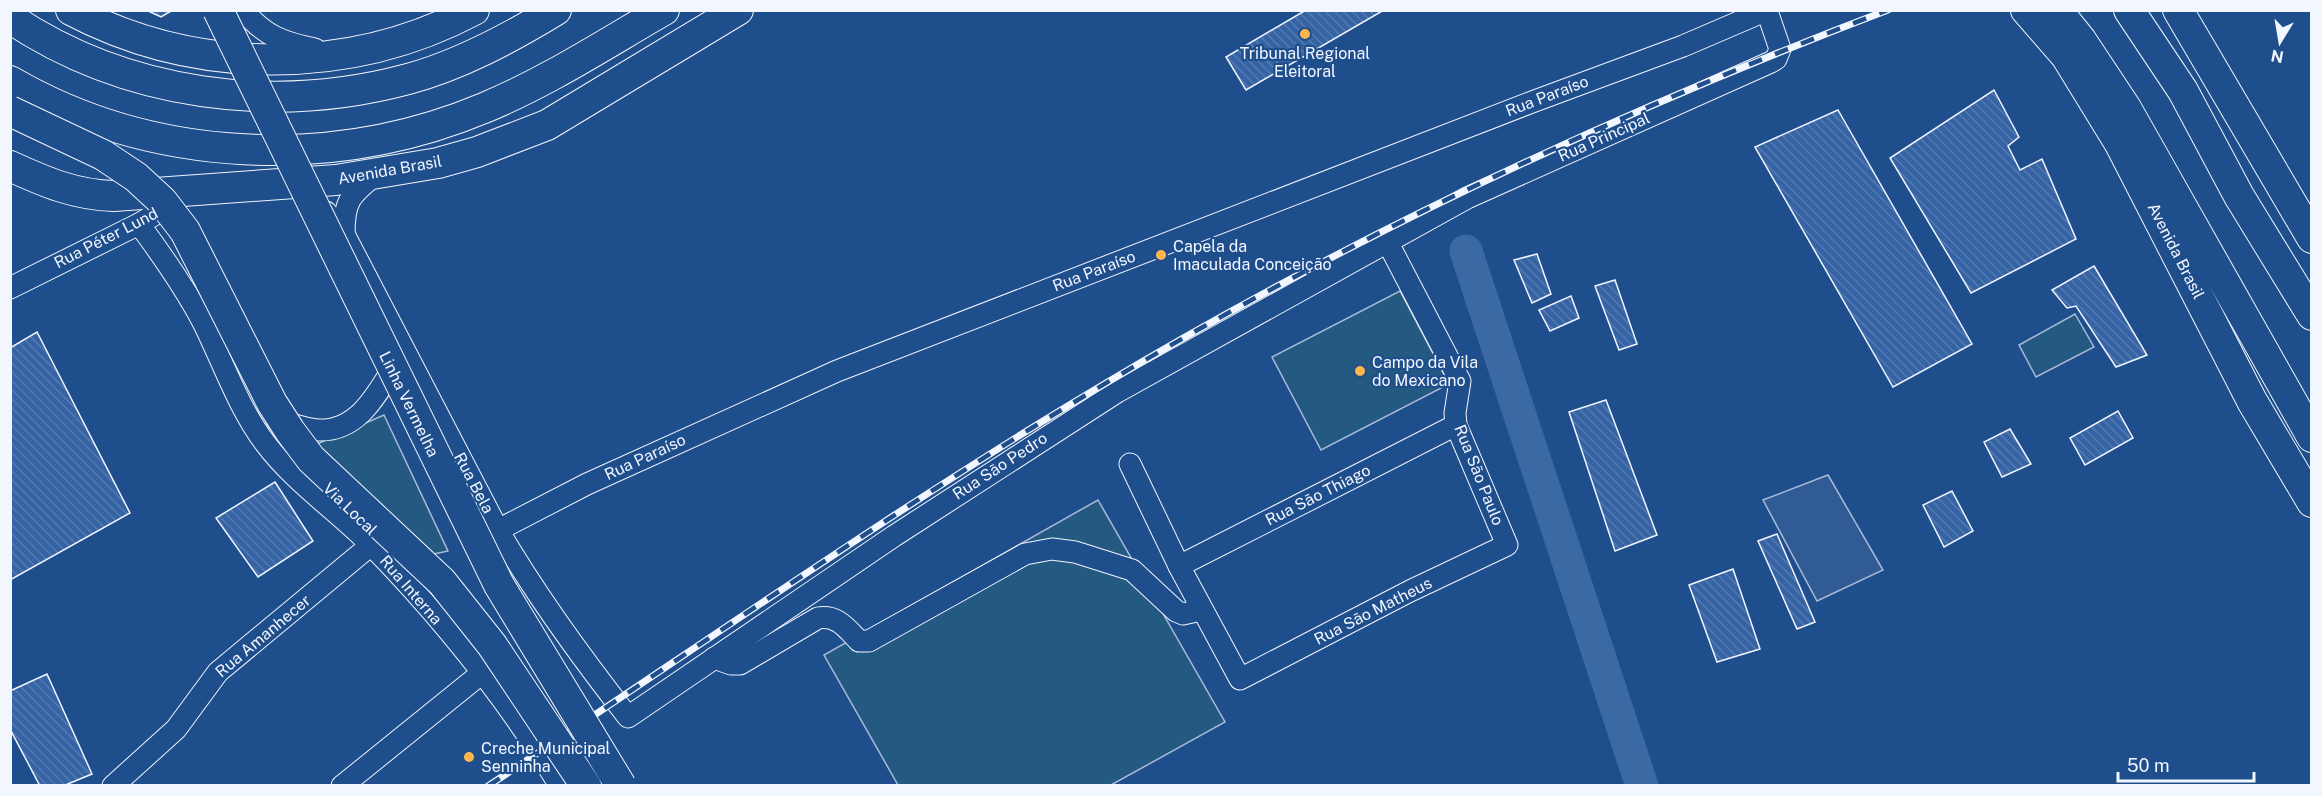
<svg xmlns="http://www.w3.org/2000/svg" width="2322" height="796" viewBox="0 0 2322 796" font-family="'Public Sans',sans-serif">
<defs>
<pattern id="building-back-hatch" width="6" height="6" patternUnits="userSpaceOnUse" patternTransform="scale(1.5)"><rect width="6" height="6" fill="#3563a3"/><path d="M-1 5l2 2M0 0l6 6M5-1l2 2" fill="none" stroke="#537ab1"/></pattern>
</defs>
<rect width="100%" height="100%" fill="#1f4e8c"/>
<g fill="#245a82" stroke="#a8bbd7" stroke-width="1.5">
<path d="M1400,291L1449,384L1321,450L1272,357Z"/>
<path d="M2075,314L2094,347L2036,377L2019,345Z"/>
<path d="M384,415L448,551L434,554L317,444Z"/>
<path d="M1098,500L1225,722L1111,785H898L824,655Z"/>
</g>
<path fill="#305b95" stroke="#a8bbd7" stroke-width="1.5" d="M1828,475L1883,570L1817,601L1763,500Z"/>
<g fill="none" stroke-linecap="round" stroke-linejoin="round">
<path stroke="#3b69a3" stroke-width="33" d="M1466,251L1642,786"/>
</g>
<g fill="url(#building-back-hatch)" stroke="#f2f6ff" stroke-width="1.5">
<path d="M146,10H173L161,17Z"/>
<path d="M1306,10H1384L1246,90L1226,57Z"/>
<path d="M1994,90L2019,137L2008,146L2020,170L2042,159L2076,239L1971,293L1890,158Z"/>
<path d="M1838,110L1972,344L1893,387L1755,147Z"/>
<path d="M1537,254L1551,294L1532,303L1514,260Z"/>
<path d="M2094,266L2147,355L2116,367L2076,306L2067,308L2052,290Z"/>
<path d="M1615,280L1637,344L1619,350L1595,286Z"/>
<path d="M1571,296L1579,318L1550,331L1539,310Z"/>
<path d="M37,332L130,513L10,580V348Z"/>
<path d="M1606,400L1657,535L1615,551L1569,412Z"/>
<path d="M2118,411L2133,438L2085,465L2070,438Z"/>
<path d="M2010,429L2031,464L2002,477L1984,442Z"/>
<path d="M275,482L313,541L258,577L216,518Z"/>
<path d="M1952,491L1973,531L1944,547L1923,505Z"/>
<path d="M1777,534L1815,622L1797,629L1758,541Z"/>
<path d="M1733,569L1760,649L1717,662L1689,585Z"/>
<path d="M47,674L92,774L63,786H40L10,729V691Z"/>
</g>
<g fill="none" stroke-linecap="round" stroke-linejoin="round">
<g stroke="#f2f6ff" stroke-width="23">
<g id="minor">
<path d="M243,10C264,36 284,43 315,49"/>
<path d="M326,212L344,234L498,530C537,597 581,657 628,717L894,536L1117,392L1467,198L1771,62L1776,59L1780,49L1767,11"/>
<path d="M139,224C162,255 185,288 203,322C223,362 238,407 265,443C296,484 338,511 373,547C443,619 508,700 560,786"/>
<path d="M344,234C344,201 350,195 375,175"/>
<path d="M10,288L139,224L177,201"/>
<path d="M277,420C290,423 305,429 318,430C360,432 379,390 398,360"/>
<path d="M1130,464L1179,566L1240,679L1410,591L1507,545L1456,425L1455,413L1460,381L1388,243"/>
<path d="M498,530L587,484L837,371L1532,102L1683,46L1767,10"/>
<path d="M1179,566L1456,425"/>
<path d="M714,658L731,664H740L818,618C838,615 846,628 859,641H869L1025,554L1052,549L1075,552L1132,570L1176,611L1183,614L1201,610"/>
<path d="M113,786L176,729L218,672L371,545"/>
<path d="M342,786L482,673"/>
</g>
</g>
<g stroke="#f2f6ff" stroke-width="32">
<g id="highway">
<path d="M71,10C196,76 350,76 474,10"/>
<path d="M2026,10L2066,56L2120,144L2252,401L2312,502"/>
<path d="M2057,10L2081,40L2126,108L2312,437"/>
<path d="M2129,10L2183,91L2239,196L2312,315"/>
<path d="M2178,10L2312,238"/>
<path d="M10,18C126,96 274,115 408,79C460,65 510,38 556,10"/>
<path d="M10,81C153,164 333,171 484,108C547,82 605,44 664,10"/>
<path d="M10,166C45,182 75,195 114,196L336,180L438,163L477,152L547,125L738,10"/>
</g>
</g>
<use href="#minor" stroke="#1f4e8c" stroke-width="21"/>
<use href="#highway" stroke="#1f4e8c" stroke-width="30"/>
<g stroke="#f2f6ff" stroke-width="7">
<path id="rail" d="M488,786C690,653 888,513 1096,389C1348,238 1613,114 1888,10"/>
</g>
<use href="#rail" stroke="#1f4e8c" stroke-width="4.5" stroke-dasharray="14" stroke-linecap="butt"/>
<g stroke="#f2f6ff" stroke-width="32" stroke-linecap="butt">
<g id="highway-bridge">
<path d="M218,10L499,585L621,786"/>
<path d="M10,111L103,155L136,177L162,201L185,231L272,403L290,431L311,459L442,582L492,645L586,786"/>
</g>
</g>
<use href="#highway-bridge" stroke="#1f4e8c" stroke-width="30"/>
</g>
<g fill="#ffb74d" stroke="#1f4e8c" stroke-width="2">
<circle cx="1305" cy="34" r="6"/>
<circle cx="1161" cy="255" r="6"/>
<circle cx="1360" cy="371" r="6"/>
<circle cx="469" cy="757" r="6"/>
</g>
<g text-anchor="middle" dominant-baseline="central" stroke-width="4.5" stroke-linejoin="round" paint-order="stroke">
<g font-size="16" fill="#f2f6ff" stroke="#1f4e8c" text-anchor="start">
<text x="1305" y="53" text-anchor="middle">Tribunal Regional<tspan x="1305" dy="18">Eleitoral</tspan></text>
<text x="1173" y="246">Capela da<tspan x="1173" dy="18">Imaculada Conceição</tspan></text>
<text x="1372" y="362">Campo da Vila<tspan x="1372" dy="18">do Mexicano</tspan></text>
<text x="481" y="748">Creche Municipal<tspan x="481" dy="18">Senninha</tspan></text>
</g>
<g font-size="16" fill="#f2f6ff" stroke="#1f4e8c">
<text transform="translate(1547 96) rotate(-21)">Rua Paraíso</text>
<text transform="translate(1604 137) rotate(-24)">Rua Principal</text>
<text transform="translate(390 170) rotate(-10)">Avenida Brasil</text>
<text transform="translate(106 238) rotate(-27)">Rua Péter Lund</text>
<text transform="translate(2176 251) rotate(63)">Avenida Brasil</text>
<text transform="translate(1094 271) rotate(-21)">Rua Paraíso</text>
<text transform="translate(409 404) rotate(64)">Linha Vermelha</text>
<text transform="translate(645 457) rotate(-25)">Rua Paraíso</text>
<text transform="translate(1000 466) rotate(-33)">Rua São Pedro</text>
<text transform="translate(1479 475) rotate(68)">Rua São Paulo</text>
<text transform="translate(474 483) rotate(62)">Rua Bela</text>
<text transform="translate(1318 495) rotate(-27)">Rua São Thiago</text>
<text transform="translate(350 509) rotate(44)">Via Local</text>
<text transform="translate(411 590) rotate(49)">Rua Interna</text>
<text transform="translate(1373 611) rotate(-27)">Rua São Matheus</text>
<text transform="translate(263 636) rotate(-40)">Rua Amanhecer</text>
</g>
</g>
<rect width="2322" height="796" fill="none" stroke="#f2f6ff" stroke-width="24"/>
<g transform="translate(2280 42) rotate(191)" stroke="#1f4e8c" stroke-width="4.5" paint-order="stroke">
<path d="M0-4.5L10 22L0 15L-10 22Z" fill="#f2f6ff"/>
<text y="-9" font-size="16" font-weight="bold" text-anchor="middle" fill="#f2f6ff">N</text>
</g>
<path d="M2118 772v9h136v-9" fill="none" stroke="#f2f6ff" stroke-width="3"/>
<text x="2127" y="772" font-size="18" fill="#f2f6ff" stroke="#1f4e8c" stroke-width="4.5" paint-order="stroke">50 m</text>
</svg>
